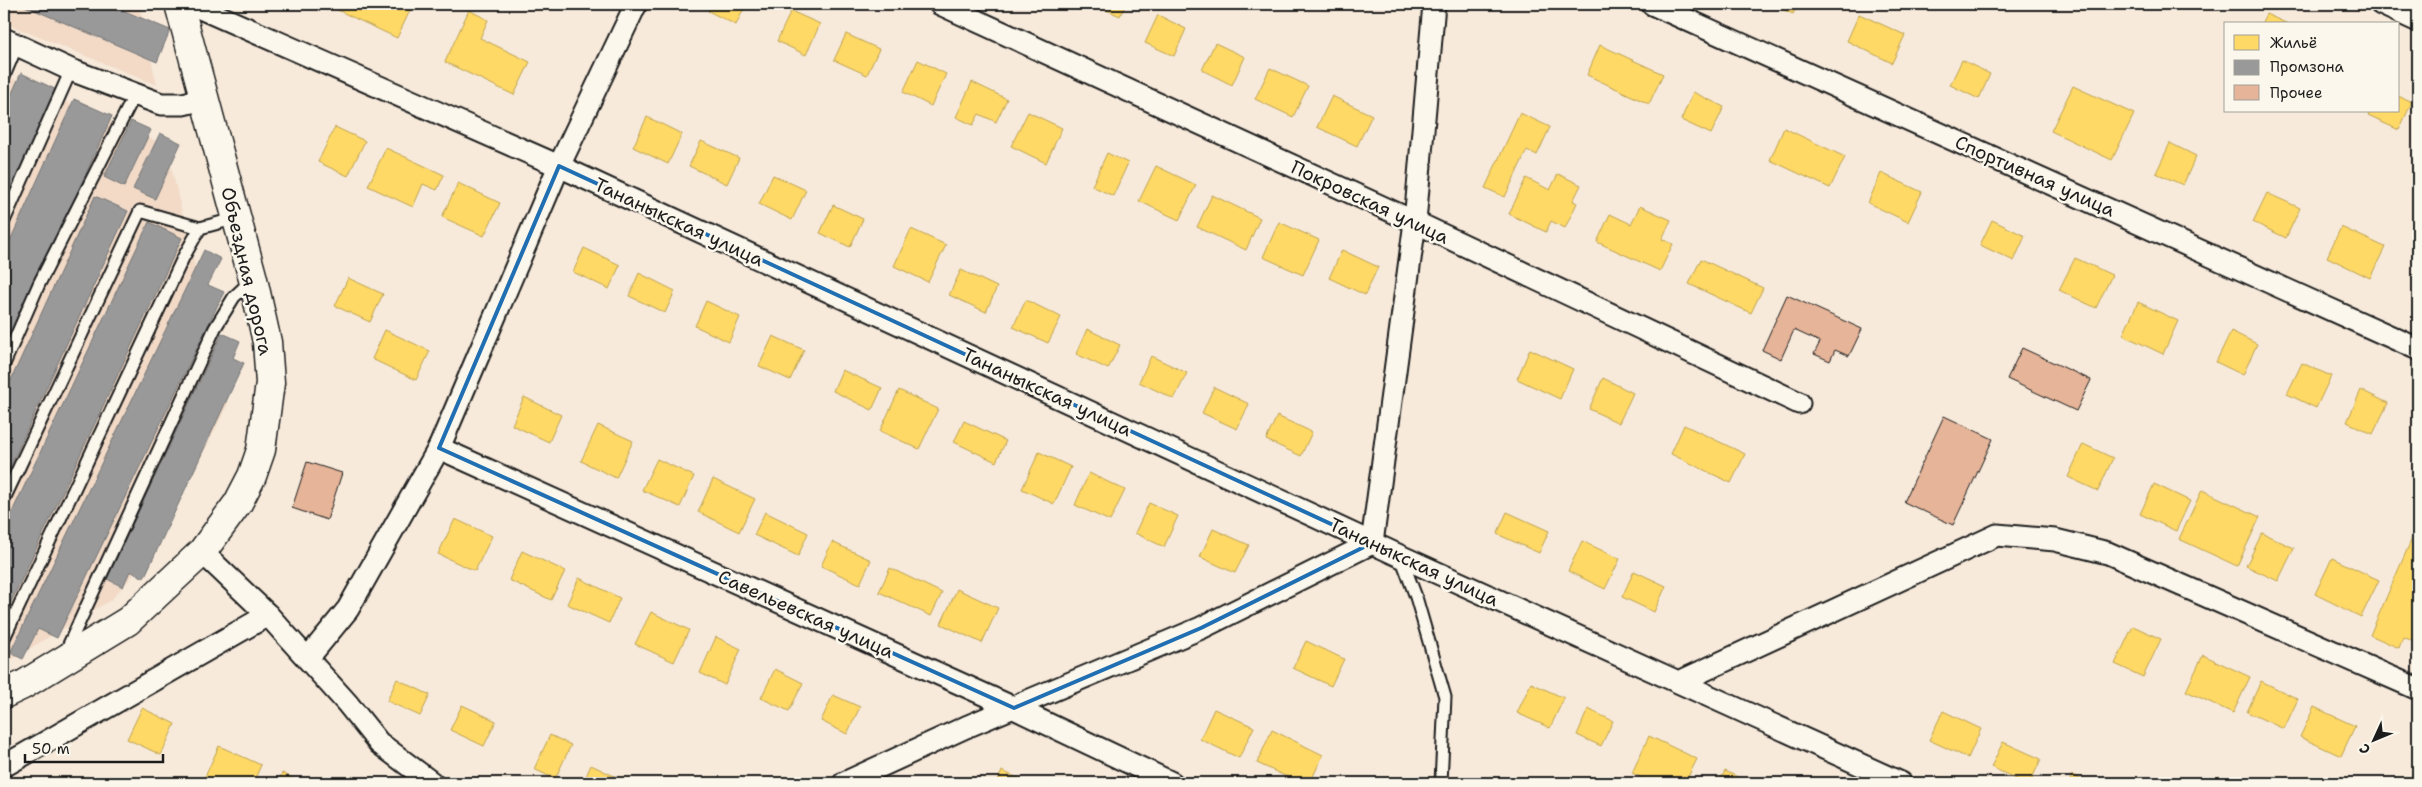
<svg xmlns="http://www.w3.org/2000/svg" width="2422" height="787" viewBox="0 0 2422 787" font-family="'Shantell Sans',sans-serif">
<rect width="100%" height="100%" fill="#f7eadb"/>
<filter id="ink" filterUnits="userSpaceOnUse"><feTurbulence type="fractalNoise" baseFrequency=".02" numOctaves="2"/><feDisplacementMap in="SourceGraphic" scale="10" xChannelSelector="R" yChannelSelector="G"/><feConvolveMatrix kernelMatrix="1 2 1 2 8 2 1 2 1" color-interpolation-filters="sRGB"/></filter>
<g filter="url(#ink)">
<g fill="#f2dac7">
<path d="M4,4H139L157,85L4,23Z"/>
<path d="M4,75L166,145L228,404L152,554L111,600L4,664Z"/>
</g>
<g fill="#ffd966" stroke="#bba050">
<path d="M332,4H413L397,38L331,7Z"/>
<path d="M711,4H746L736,25L708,11Z"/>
<path d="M1093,4H1126L1120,16Z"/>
<path d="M1770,4H1798L1793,14Z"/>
<path d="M469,10L488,20L480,38L530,62L514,95L445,62Z"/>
<path d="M791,11L820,24L806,55L777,41Z"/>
<path d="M1859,14L1905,35L1892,63L1847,41Z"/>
<path d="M2266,14L2288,24H2261Z"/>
<path d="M1158,15L1186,29L1174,56L1145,43Z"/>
<path d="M846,34L879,49L867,75L834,60Z"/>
<path d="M1215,43L1245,57L1232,85L1202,70Z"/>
<path d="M1600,45L1663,74L1649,104L1587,75Z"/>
<path d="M918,60L946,74L931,106L903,92Z"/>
<path d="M1962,60L1990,74L1979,99L1950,85Z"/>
<path d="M1270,68L1308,86L1293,117L1255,99Z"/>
<path d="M972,82L1007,99L996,122L979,114L973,125L956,117Z"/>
<path d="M2073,86L2134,114L2112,160L2051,131Z"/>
<path d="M1693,92L1724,107L1711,134L1681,120Z"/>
<path d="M1332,96L1372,115L1357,146L1317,127Z"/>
<path d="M2398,96L2412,102L2399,130L2368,116L2370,111H2398Z"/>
<path d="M1028,112L1062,128L1046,163L1011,146Z"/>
<path d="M1520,113L1550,127L1537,155L1527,150L1505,197L1485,188Z"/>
<path d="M647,117L682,134L668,164L633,147Z"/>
<path d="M335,127L365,141L348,176L318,162Z"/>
<path d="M1784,128L1845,157L1830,188L1770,160Z"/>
<path d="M701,141L739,158L727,184L689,166Z"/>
<path d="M2170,143L2196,156L2183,185L2156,173Z"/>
<path d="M386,148L444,175L437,190L423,184L413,207L368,186Z"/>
<path d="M1107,153L1128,163L1113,196L1092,186Z"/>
<path d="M1156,166L1196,185L1179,220L1139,201Z"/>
<path d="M1881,173L1922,192L1908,222L1868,203Z"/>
<path d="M1558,174L1581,185L1573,201L1577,203L1565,228L1551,221L1546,232L1509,214L1526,178L1550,190Z"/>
<path d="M773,175L806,190L792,220L759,204Z"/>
<path d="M458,183L500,203L484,236L442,217Z"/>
<path d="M2267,193L2300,208L2286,238L2253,222Z"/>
<path d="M1212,195L1260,218L1246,250L1197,227Z"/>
<path d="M833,205L863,219L850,247L820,233Z"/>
<path d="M1640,206L1671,220L1662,239L1673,244L1660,271L1597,242L1610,214L1631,224Z"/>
<path d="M1992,220L2025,236L2014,261L1980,245Z"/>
<path d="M1279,222L1319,240L1303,275L1263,257Z"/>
<path d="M2341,227L2385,247L2370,278L2327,257Z"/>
<path d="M911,229L946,245L928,282L894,266Z"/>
<path d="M584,248L620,265L609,289L573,272Z"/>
<path d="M1342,250L1378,267L1365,295L1329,278Z"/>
<path d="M2075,258L2112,275L2096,308L2059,290Z"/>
<path d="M1701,259L1763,288L1751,313L1689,284Z"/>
<path d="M961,270L997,287L986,312L949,295Z"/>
<path d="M639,273L675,291L665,313L629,296Z"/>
<path d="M348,278L383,294L370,322L335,306Z"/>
<path d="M1026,300L1061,317L1048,343L1013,327Z"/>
<path d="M706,301L740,317L729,342L695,326Z"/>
<path d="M2138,302L2178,321L2163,354L2123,335Z"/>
<path d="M1087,329L1120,345L1108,369L1076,354Z"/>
<path d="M385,330L430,351L416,380L372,359Z"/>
<path d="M2231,331L2257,344L2243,375L2216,362Z"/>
<path d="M773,336L804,350L790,380L759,366Z"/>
<path d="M1530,349L1573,369L1560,399L1517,379Z"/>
<path d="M1151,356L1187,373L1174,399L1139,382Z"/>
<path d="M2302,363L2331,376L2316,408L2287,394Z"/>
<path d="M842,370L882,388L872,410L833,391Z"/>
<path d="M1603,378L1633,393L1619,423L1589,409Z"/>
<path d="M1214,387L1249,404L1237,429L1202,413Z"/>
<path d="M899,390L938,409L919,449L880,431Z"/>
<path d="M2361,390L2388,403L2373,434L2347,422Z"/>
<path d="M524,397L561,415L549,442L512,425Z"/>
<path d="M1277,416L1312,432L1301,456L1266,440Z"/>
<path d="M964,421L1006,441L996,462L954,442Z"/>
<path d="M598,425L633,441L616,478L581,461Z"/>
<path d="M1684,425L1745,454L1731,483L1671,454Z"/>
<path d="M2083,444L2113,458L2098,491L2068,477Z"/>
<path d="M1039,452L1071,467L1054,504L1022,489Z"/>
<path d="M657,459L694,476L680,507L642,490Z"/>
<path d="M1089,473L1125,490L1110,521L1075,505Z"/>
<path d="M713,479L755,499L739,532L698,512Z"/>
<path d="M2154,484L2190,501L2176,531L2140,514Z"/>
<path d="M2202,490L2260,517L2237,566L2179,539Z"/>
<path d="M1149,503L1178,516L1164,547L1135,533Z"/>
<path d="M765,512L808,533L798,556L754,535Z"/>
<path d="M1507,512L1549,531L1539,553L1497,534Z"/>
<path d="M455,519L492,536L475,571L438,554Z"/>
<path d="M1213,529L1249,545L1235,573L1200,557Z"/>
<path d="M2262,533L2294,548L2278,581L2246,566Z"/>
<path d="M2413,536L2418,538V592L2416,597L2418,598V643L2403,637L2399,648L2370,635Z"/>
<path d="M1582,541L1620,559L1605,589L1568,571Z"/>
<path d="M832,542L871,560L860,584L821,566Z"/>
<path d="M522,551L565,571L551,600L509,580Z"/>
<path d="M2332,558L2379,580L2361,617L2315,594Z"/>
<path d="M890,568L942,593L931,616L879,592Z"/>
<path d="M1634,571L1666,586L1654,612L1622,597Z"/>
<path d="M579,578L620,598L609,623L567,604Z"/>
<path d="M957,589L998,608L982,643L941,624Z"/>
<path d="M651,612L689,630L674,662L635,644Z"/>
<path d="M2133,626L2161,639L2143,677L2115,664Z"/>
<path d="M716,637L741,649L725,685L700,673Z"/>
<path d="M1306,641L1344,659L1331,686L1293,668Z"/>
<path d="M2203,655L2250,677L2233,713L2186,691Z"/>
<path d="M775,669L803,683L789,711L761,698Z"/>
<path d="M397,679L430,695L420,716L387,701Z"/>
<path d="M2261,681L2298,699L2284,729L2247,712Z"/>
<path d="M1531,683L1564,698L1550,728L1517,713Z"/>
<path d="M833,695L860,707L847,734L821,721Z"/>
<path d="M462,705L496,721L484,746L450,730Z"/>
<path d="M2314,707L2355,726L2341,756L2300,737Z"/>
<path d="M142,708L175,724L161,755L127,739Z"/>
<path d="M1214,709L1254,727L1239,758L1200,739Z"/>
<path d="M1588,709L1613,721L1601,746L1577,735Z"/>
<path d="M1943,711L1981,729L1968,758L1929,740Z"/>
<path d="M1272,730L1323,755L1310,783H1300L1257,763Z"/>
<path d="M550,735L571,745L555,779L534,769Z"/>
<path d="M1649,736L1697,759L1685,783H1653L1632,773Z"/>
<path d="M2003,742L2041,759L2030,783H2025L1991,767Z"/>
<path d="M219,746L261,765L253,783H212L204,779Z"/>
<path d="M591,765L629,783H583Z"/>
<path d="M1002,771L1029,783H997Z"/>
<path d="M1725,771L1750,783H1719Z"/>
<path d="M282,773L303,783H278Z"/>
<path d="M2072,775L2089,783H2069Z"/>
</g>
<g fill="#999" stroke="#747474">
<path d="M20,4H108L170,30L157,62Z"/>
<path d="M21,73L57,90L4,208V111Z"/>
<path d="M74,99L112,116L4,355V254Z"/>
<path d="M131,121L151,130L124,187L104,177Z"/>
<path d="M160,133L181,143L155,199L133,189Z"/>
<path d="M95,196L128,211L4,480V395Z"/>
<path d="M149,222L182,238L4,617V529Z"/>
<path d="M204,250L221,259L208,285L224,292L57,638L38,629L23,659L10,653Z"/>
<path d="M222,333L240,341L233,358L244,363L144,578L130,571L123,587L107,579Z"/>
</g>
<g fill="#e6b498" stroke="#1c1c1c">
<path d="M1787,295L1862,329L1849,356L1835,350L1830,361L1814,354L1820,342L1794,330L1781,359L1762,350Z"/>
<path d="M2022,348L2091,380L2076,411L2007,379Z"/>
<path d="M1944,416L1993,439L1953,525L1904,502Z"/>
<path d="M307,462L342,473L327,520L292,508Z"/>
</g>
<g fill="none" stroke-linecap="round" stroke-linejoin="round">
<g stroke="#1c1c1c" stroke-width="15">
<g id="service">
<path d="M4,76L17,45"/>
<path d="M4,221L71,70"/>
<path d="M4,364L39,284L134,96"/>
<path d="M4,499L140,211L200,228"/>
<path d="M1401,557L1416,597L1445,697L1441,783"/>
<path d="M4,638L183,258L200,228L237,218"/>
<path d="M65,653L215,328L234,297L252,280"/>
</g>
</g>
<g stroke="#1c1c1c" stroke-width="25">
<g id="minor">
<path d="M191,4L559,166L1400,556L1901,783"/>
<path d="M940,4L1415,222L1799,403"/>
<path d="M1652,4L2418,349"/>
<path d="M2381,4L2418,21"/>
<path d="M4,39L71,70L161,104H183L204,99"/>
<path d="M439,448L1014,708L1172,783"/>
<path d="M202,552L268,615L347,703L379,743L432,783"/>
<path d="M308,658L348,609L439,448L559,166L636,4"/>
<path d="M1679,682L1997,535L2055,540L2108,553L2418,689"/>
<path d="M4,766L268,615"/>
<path d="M844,783L966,727L1201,628L1372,543L1415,222L1434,4"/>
</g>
</g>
<g stroke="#1c1c1c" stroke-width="31">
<path id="secondary" d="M4,694L23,685L128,621L202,552L238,503L252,476L261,450L270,383L267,342L253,279L179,4"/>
</g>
<use href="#service" stroke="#fbf7ec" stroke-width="11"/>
<use href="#minor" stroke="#fbf7ec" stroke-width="21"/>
<use href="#secondary" stroke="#fbf7ec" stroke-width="28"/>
</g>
</g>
<path fill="none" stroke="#1f6fb2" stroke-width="4" stroke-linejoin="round" d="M559,166L1372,543L1201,628L1014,708L439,448Z"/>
<g text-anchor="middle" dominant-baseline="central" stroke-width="5" stroke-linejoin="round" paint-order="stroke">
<g font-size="19" fill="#1c1c1c" stroke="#fbf7ec">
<text transform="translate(2035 176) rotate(24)">Спортивная улица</text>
<text transform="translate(1370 202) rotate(25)">Покровская улица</text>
<text transform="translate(679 222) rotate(25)">Тананыкская улица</text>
<text transform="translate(247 271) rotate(77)">Объездная дорога</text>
<text transform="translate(1047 392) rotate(25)">Тананыкская улица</text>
<text transform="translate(1414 562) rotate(25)">Тананыкская улица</text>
<text transform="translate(806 614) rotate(24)">Савельевская улица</text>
</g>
</g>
<rect width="2422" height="787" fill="none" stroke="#fbf7ec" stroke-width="20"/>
<rect x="10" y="10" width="2402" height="767" fill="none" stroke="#1c1c1c" stroke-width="2" filter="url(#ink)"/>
<rect x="2224" y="22" width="175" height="90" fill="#fbf7ec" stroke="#a29f99"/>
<rect x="2234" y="35" width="25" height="15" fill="#ffd966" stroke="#a29f99"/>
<text x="2270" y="48" font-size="15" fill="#1c1c1c">Жильё</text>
<rect x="2234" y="60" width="25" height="15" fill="#999999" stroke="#a29f99"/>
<text x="2270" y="72" font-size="15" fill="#1c1c1c">Промзона</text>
<rect x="2234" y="85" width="25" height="15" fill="#e6b498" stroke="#a29f99"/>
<text x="2270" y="98" font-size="15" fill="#1c1c1c">Прочее</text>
<g transform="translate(2374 740) rotate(226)" stroke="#fbf7ec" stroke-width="4" paint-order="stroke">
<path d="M0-4L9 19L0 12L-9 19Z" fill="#1c1c1c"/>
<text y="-8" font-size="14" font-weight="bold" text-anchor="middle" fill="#1c1c1c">С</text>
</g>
<path d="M25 754v8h138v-8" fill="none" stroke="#1c1c1c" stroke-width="2.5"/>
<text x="32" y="754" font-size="15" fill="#1c1c1c" stroke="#fbf7ec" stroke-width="4" paint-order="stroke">50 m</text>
</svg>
